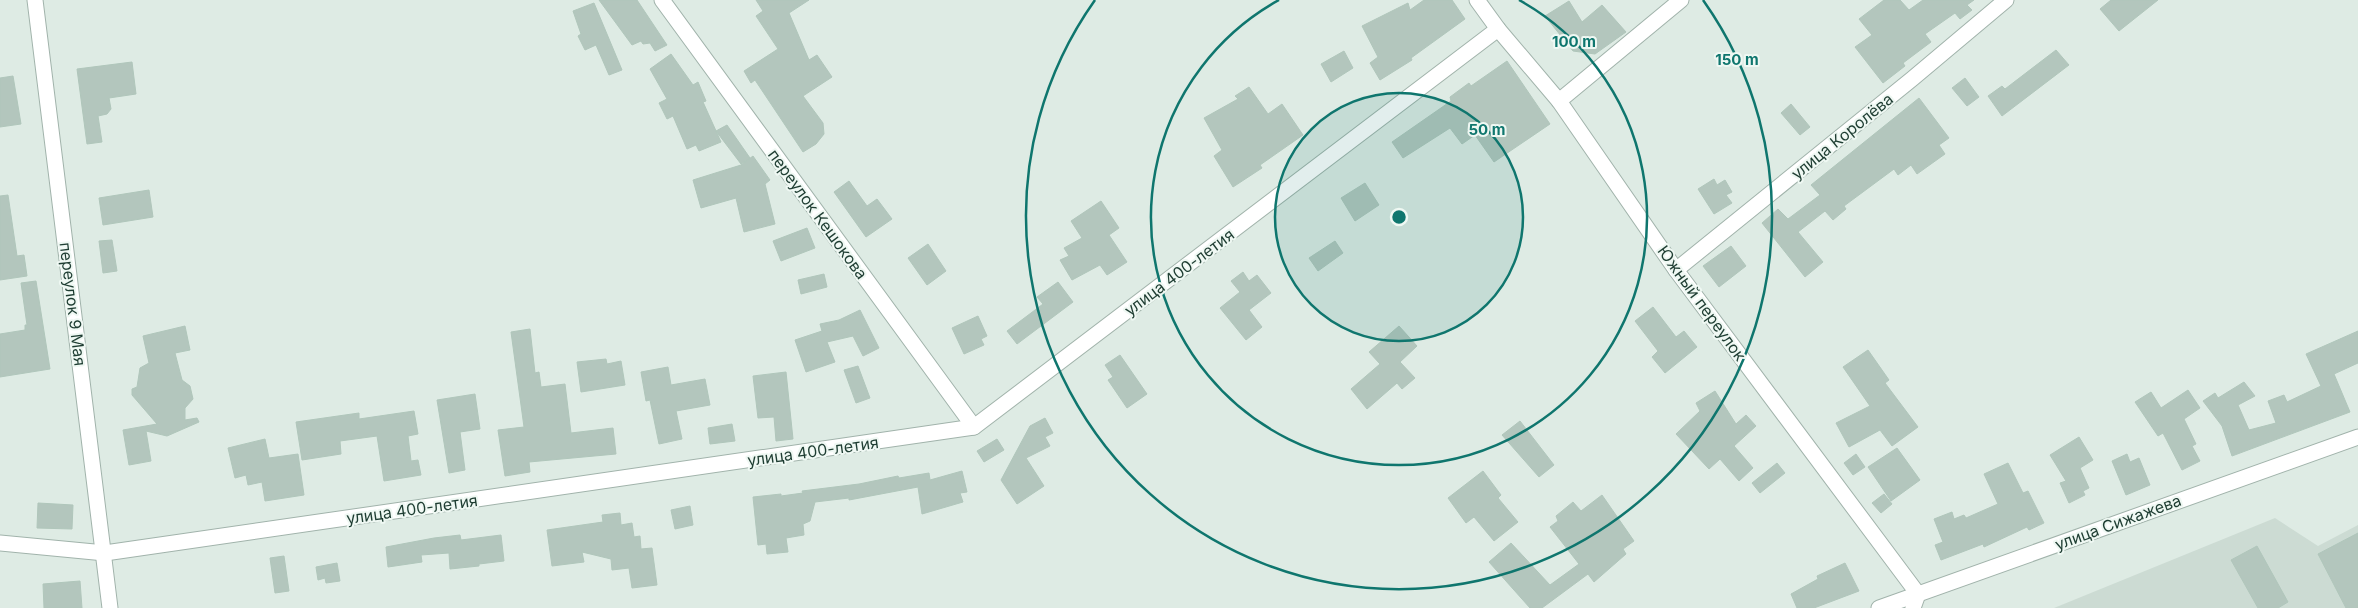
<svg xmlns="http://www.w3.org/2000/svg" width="2358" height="608" viewBox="0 0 2358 608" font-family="Inter,sans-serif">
<rect width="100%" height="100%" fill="#deebe4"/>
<path fill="#ccdbd3" d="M2275,518L2318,546L2358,525V608H2054Z"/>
<g fill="#b3c6bd" stroke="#b0c6bb">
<path d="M599,0H637L667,45L655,51L650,43L643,44L641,41L632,45Z"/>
<path d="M756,0H809L789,13L809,60L817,55L832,77L803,96L823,123L824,134L816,144L803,152L755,80L751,83L744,71L778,49L756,16L763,11Z"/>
<path d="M1424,0H1452L1465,19L1411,58L1412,60L1380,80L1370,63L1378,57L1362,26L1408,3L1410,10Z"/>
<path d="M1884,0H1900L1909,10L1923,0H1974L1967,5L1972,10L1960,19L1955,13L1925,34L1931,42L1903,63L1905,66L1883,83L1855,47L1872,35L1859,19Z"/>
<path d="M2111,0H2158L2119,31L2100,9Z"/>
<path d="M1569,1L1582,22L1602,5L1626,32L1595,54L1573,51L1545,16Z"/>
<path d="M594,3L622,70L609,75L596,45L585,50L578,36L581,34L573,11Z"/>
<path d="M2056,50L2069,65L2002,116L1988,96L2002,86L2005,89Z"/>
<path d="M1344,51L1353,68L1331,82L1321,64Z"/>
<path d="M671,54L693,85L698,82L706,101L703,102L721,142L699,151L696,145L687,149L673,116L667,119L659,103L667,99L650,69Z"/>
<path d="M1507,61L1550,124L1494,162L1475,135L1462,144L1450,128L1403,158L1392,142L1451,101L1450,97L1469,83L1471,86Z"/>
<path d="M132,62L136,94L109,98L111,109L107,114L98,116L102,142L87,144L77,69Z"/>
<path d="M13,76L21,124L0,127V78Z"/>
<path d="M1965,78L1979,97L1967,106L1952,88Z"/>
<path d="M1249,87L1268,114L1282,104L1303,135L1260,165L1262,168L1233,187L1214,156L1222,150L1204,118L1238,99L1235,96Z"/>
<path d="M1919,98L1949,138L1939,145L1945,154L1917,174L1911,165L1898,175L1894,169L1844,206L1846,209L1833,220L1825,211L1798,232L1823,262L1805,277L1762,223L1778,209L1788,219L1820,195L1811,185Z"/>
<path d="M1791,104L1810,127L1800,135L1781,113Z"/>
<path d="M727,125L750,158L741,164L716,131Z"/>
<path d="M753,156L770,180L765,184L775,224L744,232L736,198L701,208L693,180L741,165Z"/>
<path d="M1714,179L1717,185L1725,180L1732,192L1726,195L1732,203L1714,214L1698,189Z"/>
<path d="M849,181L867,206L877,199L892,219L866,237L834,192Z"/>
<path d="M1365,183L1379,205L1355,221L1341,198Z"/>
<path d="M149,190L153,217L103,225L99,198Z"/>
<path d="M8,195L17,256L24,255L27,276L0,280V196Z"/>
<path d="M1101,201L1119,228L1109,235L1127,262L1107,275L1100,265L1072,280L1060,260L1069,256L1064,248L1082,238L1071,221Z"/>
<path d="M807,228L815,248L781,261L773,241Z"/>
<path d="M112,240L117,271L103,273L99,241Z"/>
<path d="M1335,241L1343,253L1318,271L1309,258Z"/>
<path d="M928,244L946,271L927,285L908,258Z"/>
<path d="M1731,246L1746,266L1719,287L1703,266Z"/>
<path d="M1243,272L1249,281L1257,275L1271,293L1249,310L1262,327L1246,340L1220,308L1240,292L1231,281Z"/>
<path d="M824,274L827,287L801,294L798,280Z"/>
<path d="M36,281L50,369L0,377V334L25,330V325H27L21,283Z"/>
<path d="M1058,282L1073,302L1017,344L1007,331L1043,304L1037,297Z"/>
<path d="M1653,307L1676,337L1684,331L1697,347L1665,373L1652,357L1658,351L1635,321Z"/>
<path d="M860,310L879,348L863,356L853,336L827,342L835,362L806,372L795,340L822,331L820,324L839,320Z"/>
<path d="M978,316L987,336L981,339L984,345L964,354L952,328Z"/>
<path d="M185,326L190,350L175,353L182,380L190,386L193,399L185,408V420L197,418L199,422L167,436L146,431L151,461L129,465L123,430L157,424L132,395V389L137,387L140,368L149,363L143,336Z"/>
<path d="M1399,326L1417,346L1400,362L1415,378L1402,389L1397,383L1367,409L1351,389L1380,364L1369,352Z"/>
<path d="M530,329L535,373L539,372L541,387L565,384L571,433L613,428L616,454L529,462L530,472L505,476L498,430L524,427L511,332Z"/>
<path d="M2358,331V363L2334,374L2350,412L2232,456L2222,426L2203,401L2215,393L2218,398L2244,382L2255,396L2238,405L2249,430L2276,423L2268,401L2284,395L2287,402L2321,386L2306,354Z"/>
<path d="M1868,350L1889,380L1885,383L1918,427L1892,446L1880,430L1849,447L1836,423L1870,406L1843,367Z"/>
<path d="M1120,355L1147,394L1127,408L1108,380L1113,377L1105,365Z"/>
<path d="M606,359L607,364L621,361L625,385L581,392L577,362Z"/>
<path d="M858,366L870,398L856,403L844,370Z"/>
<path d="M668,367L671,385L705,379L710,405L676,411L682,439L659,444L650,400L646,401L641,372Z"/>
<path d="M786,372L793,439L776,441L774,417L758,418L753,376Z"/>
<path d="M2188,390L2200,408L2184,419L2196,444L2192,446L2200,461L2182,470L2163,433L2158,436L2135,402L2151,392L2161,408Z"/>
<path d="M1715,391L1736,424L1746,415L1756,426L1734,446L1753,468L1739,481L1720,459L1709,469L1676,434L1700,411L1696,403Z"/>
<path d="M475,394L480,429L460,432L465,470L449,473L437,400Z"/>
<path d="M414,411L418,434L408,436L411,461L418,460L421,475L384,481L377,436L340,441L341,454L302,460L296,422L359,413V419Z"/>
<path d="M1045,418L1053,433L1045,437L1050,446L1026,458L1044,486L1017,504L1001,480L1030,426Z"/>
<path d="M1520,421L1554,465L1539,477L1502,435Z"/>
<path d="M732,424L735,441L710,444L708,428Z"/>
<path d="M2079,437L2093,460L2080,468L2089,488L2083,491L2085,495L2069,503L2060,483L2066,481L2050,455Z"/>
<path d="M265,439L269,458L298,454L304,495L265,501L262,482L248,485L246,475L235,478L228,448Z"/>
<path d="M997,439L1004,450L984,462L977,451Z"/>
<path d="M1897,448L1920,480L1891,501L1868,467Z"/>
<path d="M1856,454L1865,467L1853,475L1844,463Z"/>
<path d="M2127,454L2130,462L2139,458L2150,485L2126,495L2112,461Z"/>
<path d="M1777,463L1785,473L1760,493L1752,483Z"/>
<path d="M2008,463L2023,493L2028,491L2044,523L2029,530L2027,527L1984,547L1983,544L1941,560L1935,545L1943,542L1934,519L1952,512L1954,519L1964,515L1966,518L1998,504L1984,474Z"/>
<path d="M962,471L967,492L960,493L963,502L922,514L918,487L849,500V498L815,502L810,521L803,524L804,535L786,538L788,552L767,554L766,544L758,545L753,497L781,494V496L803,493L802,491L859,484L898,476L899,478L929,473L930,480Z"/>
<path d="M1483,471L1501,495L1498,498L1518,522L1494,541L1474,517L1466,523L1448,498Z"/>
<path d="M1884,494L1892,504L1881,513L1872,503Z"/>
<path d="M1602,495L1634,541L1623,549L1626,554L1594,582L1588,574L1542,608H1530L1489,562L1511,543L1550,585L1579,564L1550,527L1558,521L1556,516L1573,502L1581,511Z"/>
<path d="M38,503L73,505L72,529L37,528Z"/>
<path d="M690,506L693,525L675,529L671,510Z"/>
<path d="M620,513L621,525L632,523L634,537L640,536L641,549L652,548L657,585L632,588L629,568L612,570L611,559L582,552L584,562L552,566L547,530L603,522L602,515Z"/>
<path d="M2358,533V608H2346L2318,554Z"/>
<path d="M460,535L461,540L501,535L504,561L479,564V566L450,569L449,553L421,555L422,562L388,567L386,547L434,538Z"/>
<path d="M2257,546L2288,602L2278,608H2258L2231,560Z"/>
<path d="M284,556L289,591L275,593L270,558Z"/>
<path d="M337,563L340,581L326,583L325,578L318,580L316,567Z"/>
<path d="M1845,563L1859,591L1814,608H1797L1791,594L1818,579L1817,576Z"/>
<path d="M80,581L82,608H44L43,584Z"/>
</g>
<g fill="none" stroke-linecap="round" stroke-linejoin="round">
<g stroke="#a1b3ab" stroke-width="17">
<g id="minor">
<path d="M35,0L110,608"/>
<path d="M662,0L974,427"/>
<path d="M1477,0L1498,29L1559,101L1676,270L1918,594L1913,608"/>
<path d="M1559,101L1681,0"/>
<path d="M1676,270L1912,79L2006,0"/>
<path d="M0,543L105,553L974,427L1498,29"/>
<path d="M1879,608L2358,437"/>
</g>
</g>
<use href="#minor" stroke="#fff" stroke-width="15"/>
</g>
<circle cx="1399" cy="217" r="124" fill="#0f766e" fill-opacity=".12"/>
<g fill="none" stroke="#0f766e" stroke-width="2.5">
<circle cx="1399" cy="217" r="124"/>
<path d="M1519 0A248 248 0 1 1 1279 0"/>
<path d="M1703 0A373 373 0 1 1 1095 0"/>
</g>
<g text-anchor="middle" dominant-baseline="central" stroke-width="4" stroke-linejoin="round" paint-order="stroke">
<g font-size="16" fill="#1e3d32" stroke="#eff8f3">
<text transform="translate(1842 136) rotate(-39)">улица Королёва</text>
<text transform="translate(818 214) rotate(54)">переулок Кешокова</text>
<text transform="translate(1179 272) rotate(-37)">улица 400-летия</text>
<text transform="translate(1702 303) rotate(54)">Южный переулок</text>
<text transform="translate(73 304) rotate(83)">переулок 9 Мая</text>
<text transform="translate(813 451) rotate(-8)">улица 400-летия</text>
<text transform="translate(412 509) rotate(-8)">улица 400-летия</text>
<text transform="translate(2118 522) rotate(-20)">улица Сижажева</text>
</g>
</g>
<circle cx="1399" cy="217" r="8" fill="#0f766e" stroke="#eff8f3" stroke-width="2.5"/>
<g font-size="15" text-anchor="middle" font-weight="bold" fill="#0f766e" stroke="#eff8f3" stroke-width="4" stroke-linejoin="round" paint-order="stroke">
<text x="1574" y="47">100 m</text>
<text x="1737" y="65">150 m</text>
<text x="1487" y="135">50 m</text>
</g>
</svg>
